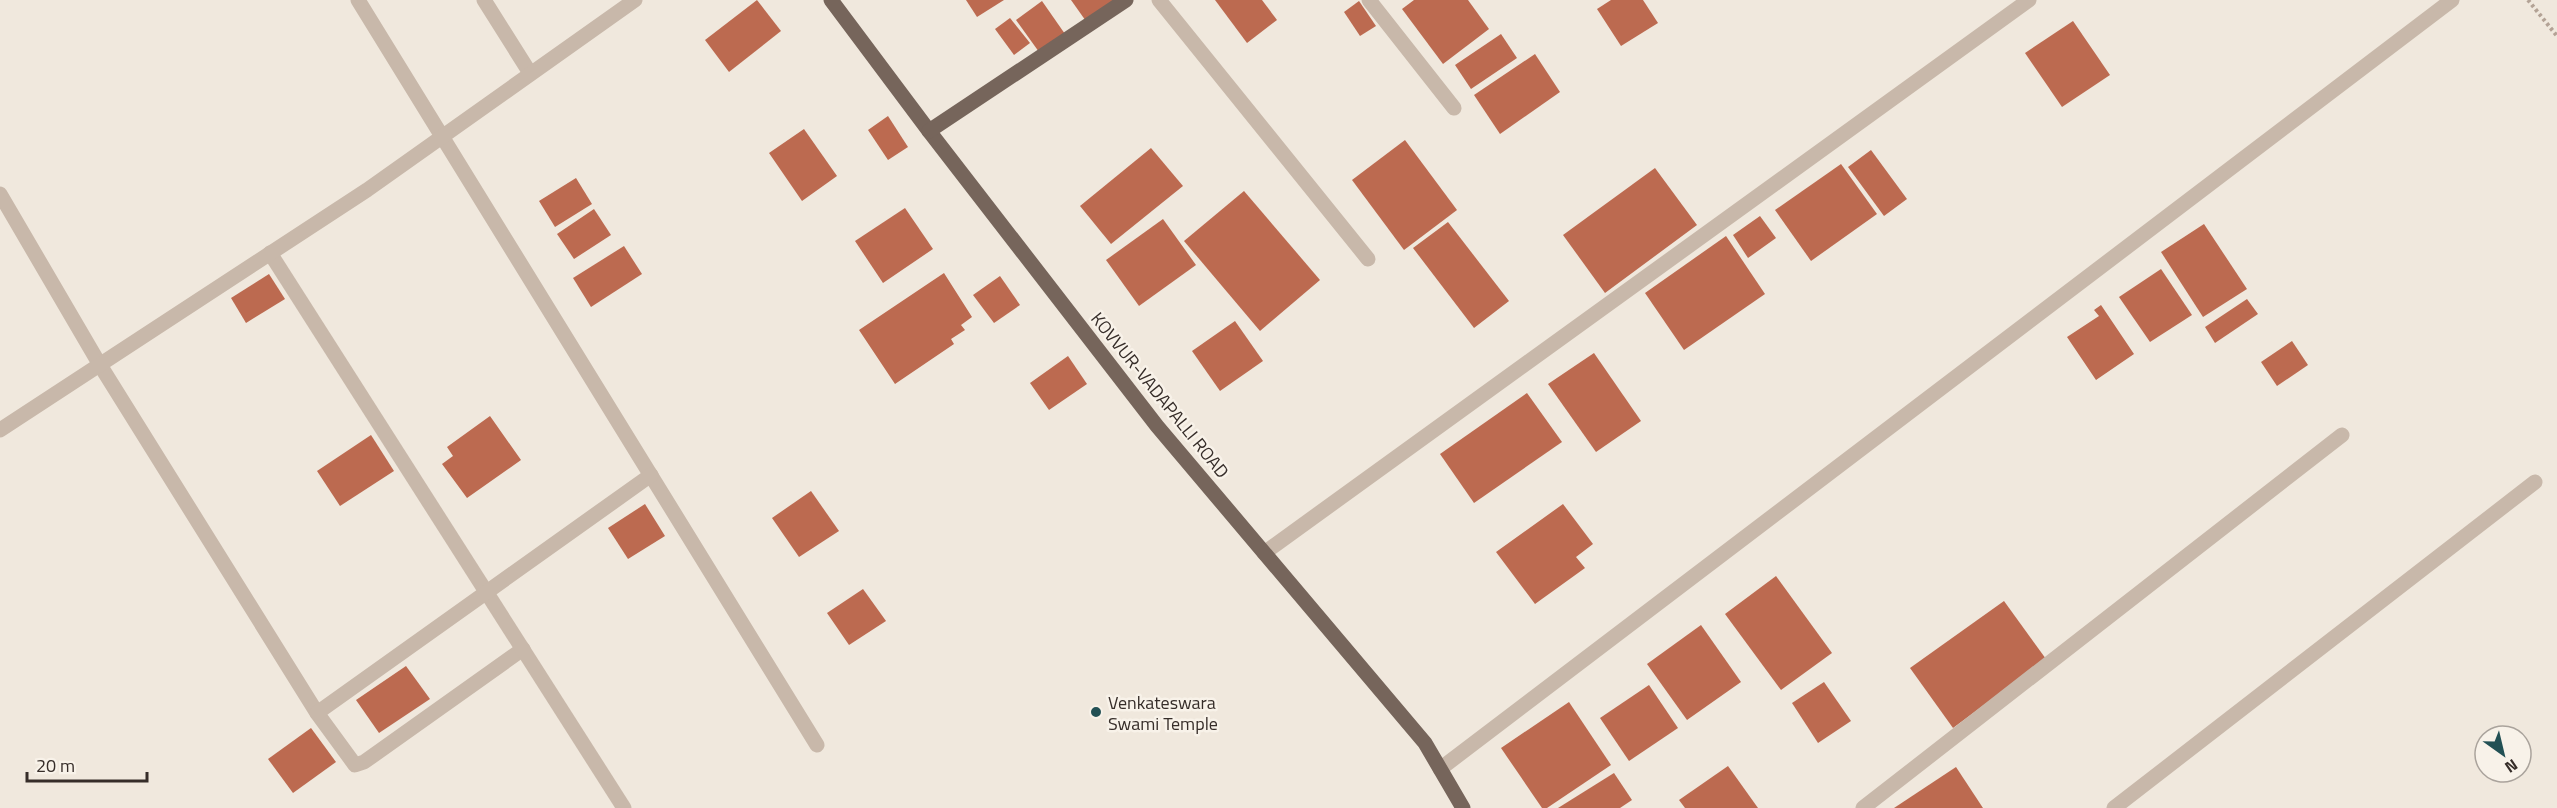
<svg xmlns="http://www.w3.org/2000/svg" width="2557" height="808" viewBox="0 0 2557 808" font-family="'Titillium Web',sans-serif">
<rect width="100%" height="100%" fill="#f0e8dd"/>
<g fill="#bc6a50">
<path d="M757,0L781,31L729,72L705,40Z"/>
<path d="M966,0H1004L977,17Z"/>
<path d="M1071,0H1119L1088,24Z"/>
<path d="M1215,0H1262L1277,20L1247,43Z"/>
<path d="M1414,0H1468L1489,29L1443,64L1402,9Z"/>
<path d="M1611,0H1643L1658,23L1621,46L1597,9Z"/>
<path d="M1042,1L1065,34L1039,52L1016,20Z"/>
<path d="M1359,1L1376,26L1360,36L1344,12Z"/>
<path d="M1010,18L1030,43L1014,55L995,29Z"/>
<path d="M2073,21L2110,75L2062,107L2025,53Z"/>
<path d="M1501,34L1517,58L1471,89L1455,65Z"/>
<path d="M1535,54L1560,92L1500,134L1474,95Z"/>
<path d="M888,116L908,147L888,160L868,130Z"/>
<path d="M804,129L837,176L802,201L769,153Z"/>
<path d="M1405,140L1457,210L1404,250L1352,180Z"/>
<path d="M1151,148L1183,186L1111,244L1080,206Z"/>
<path d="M1871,150L1907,199L1884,216L1848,167Z"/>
<path d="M1841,164L1877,214L1811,261L1775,210Z"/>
<path d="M1655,168L1697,225L1605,293L1563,235Z"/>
<path d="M576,178L592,204L555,227L539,201Z"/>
<path d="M1244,191L1320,280L1260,331L1184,241Z"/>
<path d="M905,208L933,249L883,283L855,241Z"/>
<path d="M594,209L611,235L574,259L557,234Z"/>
<path d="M1760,216L1776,238L1748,258L1733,235Z"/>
<path d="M1163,219L1196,265L1139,306L1106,260Z"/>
<path d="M1448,222L1509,301L1474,328L1413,248Z"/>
<path d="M2204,224L2247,289L2203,317L2161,252Z"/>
<path d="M1726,236L1765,294L1684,350L1645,293Z"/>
<path d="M624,246L642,274L591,307L573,278Z"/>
<path d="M2161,269L2192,315L2150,342L2119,297Z"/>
<path d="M944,273L972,317L961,325L965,330L951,339L954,344L895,384L859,330Z"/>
<path d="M269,274L285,299L246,323L231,298Z"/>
<path d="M1000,276L1020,305L994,323L973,295Z"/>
<path d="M2247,299L2258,314L2215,343L2205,327Z"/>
<path d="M2101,305L2134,354L2096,380L2067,337L2099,316L2094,310Z"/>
<path d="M1235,321L1263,361L1220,391L1192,351Z"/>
<path d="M2292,341L2308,365L2277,386L2261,362Z"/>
<path d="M1594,353L1641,421L1596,452L1548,384Z"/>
<path d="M1068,356L1087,384L1049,410L1030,383Z"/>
<path d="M1527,393L1562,442L1474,503L1440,454Z"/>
<path d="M490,416L521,460L467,498L442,464L453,456L447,447Z"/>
<path d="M371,435L394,471L340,506L317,471Z"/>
<path d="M811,491L839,531L799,557L772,518Z"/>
<path d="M645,504L665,536L628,559L608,528Z"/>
<path d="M1563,504L1593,544L1576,557L1585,568L1535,604L1496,552Z"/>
<path d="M1776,576L1832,653L1781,690L1725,614Z"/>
<path d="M863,589L886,621L849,645L827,613Z"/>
<path d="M2004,601L2046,659L1953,728L1910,668Z"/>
<path d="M1701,625L1741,682L1687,720L1647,664Z"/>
<path d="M406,666L430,699L379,733L356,700Z"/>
<path d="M1824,682L1851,721L1818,743L1792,703Z"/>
<path d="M1649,685L1678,728L1629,761L1600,718Z"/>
<path d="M1569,702L1611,765L1547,808H1542L1501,748Z"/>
<path d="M311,728L336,762L293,793L268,759Z"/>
<path d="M1728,766L1758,808H1685L1679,800Z"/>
<path d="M1956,767L1983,808H1894Z"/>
<path d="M1614,773L1632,800L1620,808H1558Z"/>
</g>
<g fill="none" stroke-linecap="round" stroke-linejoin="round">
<path stroke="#b3a295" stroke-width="4" stroke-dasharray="3 3" stroke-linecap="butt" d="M2528,0L2557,36"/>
<g stroke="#c8b8aa" stroke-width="15">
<path d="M358,0L817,745"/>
<path d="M484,0L530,73"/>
<path d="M1159,0L1368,259"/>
<path d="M1369,0L1454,108"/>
<path d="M0,194L100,365L317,713L355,765L364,762L523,649"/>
<path d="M270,253L624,808"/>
<path d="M0,430L367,190L635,0"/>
<path d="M1264,553L2029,0"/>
<path d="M317,713L651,475"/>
<path d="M1440,769L2452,0"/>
<path d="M1863,808L2342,435"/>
<path d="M2114,808L2535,482"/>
</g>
<g stroke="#76655b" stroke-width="15">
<path d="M831,0L929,131L1157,426L1425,743L1463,808"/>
<path d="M929,131L1126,0"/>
</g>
</g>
<circle fill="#225054" stroke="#f8f2e9" stroke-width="2" cx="1096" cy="712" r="6"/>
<g text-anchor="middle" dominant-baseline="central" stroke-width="5" stroke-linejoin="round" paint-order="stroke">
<g font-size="18" fill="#362d29" stroke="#f8f2e9">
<text transform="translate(1160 395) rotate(51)">KOVVUR-VADAPALLI ROAD</text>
</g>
<g font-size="18" fill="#362d29" stroke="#f8f2e9" text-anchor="start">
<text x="1108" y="702">Venkateswara<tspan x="1108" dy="21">Swami Temple</tspan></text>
</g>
</g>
<g transform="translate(2503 754) rotate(146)"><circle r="28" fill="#f8f2e9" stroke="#aaa39c" stroke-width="1.5"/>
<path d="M0-4.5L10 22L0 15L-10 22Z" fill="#225054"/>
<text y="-9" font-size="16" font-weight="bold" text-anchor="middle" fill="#362d29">N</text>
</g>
<path d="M27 772v9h120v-9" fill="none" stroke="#362d29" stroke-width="3"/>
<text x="36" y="772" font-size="18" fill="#362d29" stroke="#f8f2e9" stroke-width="4.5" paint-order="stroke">20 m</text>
</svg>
